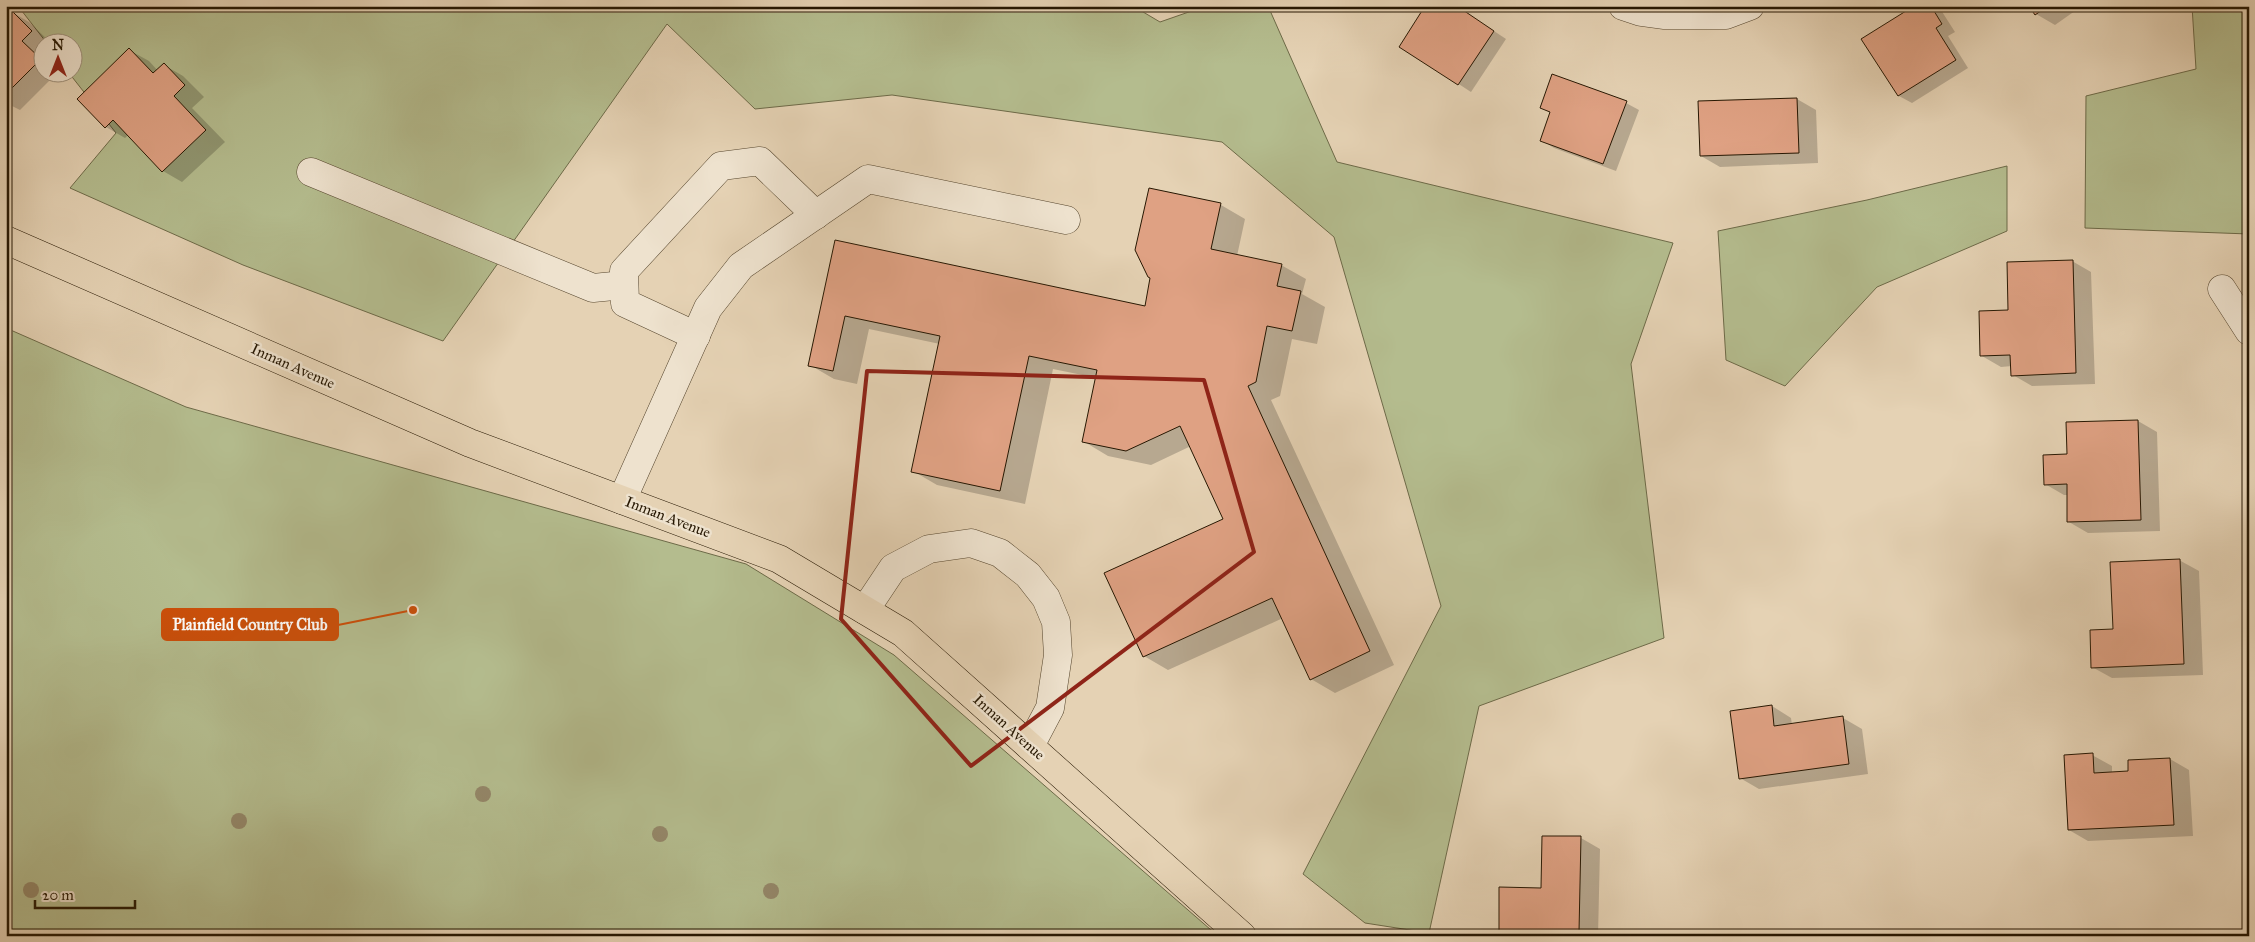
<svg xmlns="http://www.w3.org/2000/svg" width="2255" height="942" viewBox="0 0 2255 942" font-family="'IM FELL Great Primer',serif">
<rect width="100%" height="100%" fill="#e5d2b4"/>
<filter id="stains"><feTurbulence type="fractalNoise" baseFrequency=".004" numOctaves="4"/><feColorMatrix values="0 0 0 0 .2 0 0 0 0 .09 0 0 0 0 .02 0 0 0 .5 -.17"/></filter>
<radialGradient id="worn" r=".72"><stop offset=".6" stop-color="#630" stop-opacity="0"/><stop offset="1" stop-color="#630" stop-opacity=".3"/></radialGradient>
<g fill="#b4bc8e" stroke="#6d6a48">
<path d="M18,6H1133L1160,22L1206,6H1268L1337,162L1673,243L1631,364L1664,638L1479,706L1429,933L1365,923L1303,874L1441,606L1334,237L1222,142L892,95L755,109L667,24L443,341L243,265L70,188L116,133L69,73L72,72V42H46Z"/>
<path d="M2192,6H2249V234L2085,228L2086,96L2196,69Z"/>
<path d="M2007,166V231L1877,287L1785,386L1726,360L1718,231L1867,200Z"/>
<path d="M6,328L186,407L746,564L894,655L1218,936H6Z"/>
</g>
<g fill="#0003">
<path d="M1456,6L1506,39L1471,92L1400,46Z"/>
<path d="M1916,6L1939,7L1955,32L1948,36L1968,68L1912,103L1899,96Z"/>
<path d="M2031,6H2082L2055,25L2036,14Z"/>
<path d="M10,11L29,22L50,42H42L41,52L42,72H58L20,110L6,103V15Z"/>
<path d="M129,50L149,61L158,71L164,65L183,76L204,97L192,108L225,142L182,182L163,171L128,135L125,138L106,127Z"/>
<path d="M1797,99L1816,110L1818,163L1720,167L1701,156Z"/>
<path d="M1626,103L1639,110L1616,171L1554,148L1541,140L1551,113L1542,108Z"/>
<path d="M1221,205L1245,219L1237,256L1281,265L1306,279L1302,294L1325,307L1317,344L1292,339L1280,396L1271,400L1394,665L1335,693L1311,679L1283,618L1168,670L1144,656L1224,519L1191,446L1151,465L1108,456L1083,441L1097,378L1053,369L1025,504L937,485L913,471L940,344L869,329L857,384L834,379L810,365L836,242L1146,307Z"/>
<path d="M2072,261L2091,272L2095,384L2032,386L2013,375L2012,366L2001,367L1982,356L2009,311Z"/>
<path d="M2138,421L2157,432L2160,531L2088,533L2069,522L2068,495H2064L2045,484L2068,455L2067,423Z"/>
<path d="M2179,560L2199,571L2203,675L2112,678L2092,667L2114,630Z"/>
<path d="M1772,706L1791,718L1792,725L1843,718L1862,729L1868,774L1759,789L1740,778Z"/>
<path d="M2092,755L2112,766V773L2130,772L2129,761L2170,759L2189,770L2193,836L2088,841L2069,830Z"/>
<path d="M1581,838L1600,849L1598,936H1510L1500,930L1543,890Z"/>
</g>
<g fill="#dfa183" stroke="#261702">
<path d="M1425,6H1457L1494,31L1458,85L1399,47Z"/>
<path d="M1914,6H1931L1942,24L1936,28L1956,60L1898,96L1861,39Z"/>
<path d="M2029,6H2048L2035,15Z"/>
<path d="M10,9L32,31L22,41L41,59L6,94V13Z"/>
<path d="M129,48L153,73L164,63L185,85L174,96L206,130L162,172L113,120L105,128L77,99Z"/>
<path d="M1552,74L1627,101L1603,164L1540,141L1550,112L1540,108Z"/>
<path d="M1797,98L1799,153L1700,156L1698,101Z"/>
<path d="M1149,188L1221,203L1211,249L1282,264L1277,286L1301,291L1292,331L1267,326L1256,382L1248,386L1370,651L1310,680L1272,598L1143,657L1104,573L1223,519L1180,426L1126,451L1082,442L1097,370L1029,356L1000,491L911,472L940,336L845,316L833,371L808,366L835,240L1145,306L1150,278L1148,277L1135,250Z"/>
<path d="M2073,260L2076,373L2011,376L2010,355L1980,356L1979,311L2008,310L2007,262Z"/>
<path d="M2138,420L2141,520L2067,522V484L2044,485L2043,455L2067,454L2066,422Z"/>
<path d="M2180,559L2184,664L2091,668L2090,630L2113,629L2110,562Z"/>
<path d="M1772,705L1774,726L1843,716L1849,764L1739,779L1730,711Z"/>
<path d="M2093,753L2094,773L2128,771V760L2170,758L2174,825L2068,830L2064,755Z"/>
<path d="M1542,836H1581L1579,932L1499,931V887L1541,888Z"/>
</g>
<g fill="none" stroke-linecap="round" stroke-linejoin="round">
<g stroke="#56462e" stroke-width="29">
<g id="minor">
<path d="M1623,6L1641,12L1663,15H1726L1750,6"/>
<path d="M311,172L593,288L624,285"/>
<path d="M2222,289L2249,331"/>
<path d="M696,336L625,303L624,271L721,166L760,161L816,215"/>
<path d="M622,500L708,308L741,266L868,179L1066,220"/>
<path d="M865,610L893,568L929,549L971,543L1000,553L1028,575L1046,598L1056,622L1058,655L1050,708L1030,746"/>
</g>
</g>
<g stroke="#261702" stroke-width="29">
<path id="major" d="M6,240L470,443L779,559L903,633L1242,936"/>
</g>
<use href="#minor" stroke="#eee2ce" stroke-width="28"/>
<use href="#major" stroke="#e5d2b4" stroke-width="28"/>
</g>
<g fill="#948769">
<circle cx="483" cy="794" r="8"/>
<circle cx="239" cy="821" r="8"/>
<circle cx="660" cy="834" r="8"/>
<circle cx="31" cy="890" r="8"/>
<circle cx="771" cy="891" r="8"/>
</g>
<path fill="none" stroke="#8f2418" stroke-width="4" stroke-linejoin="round" d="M867,371L1204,380L1254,552L971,766L841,619Z"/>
<g text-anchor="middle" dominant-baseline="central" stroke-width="5" stroke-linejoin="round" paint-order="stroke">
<g font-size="15" fill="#261702" stroke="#eee2ce">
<text transform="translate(293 366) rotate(24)">Inman Avenue</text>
<text transform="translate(668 517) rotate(21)">Inman Avenue</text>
<text transform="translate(1009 727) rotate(42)">Inman Avenue</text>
</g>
</g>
<path fill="none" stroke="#cb4f0a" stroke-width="2" d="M413 610L338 625"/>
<circle fill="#cb4f0a" stroke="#eee2ce" stroke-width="2" cx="413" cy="610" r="5"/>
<rect fill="#cb4f0a" stroke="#cb4f0a" stroke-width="2" x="162" y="609" width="176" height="31" rx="5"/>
<g font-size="16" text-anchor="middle" font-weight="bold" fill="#fff">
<text x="250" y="630">Plainfield Country Club</text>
</g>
<rect width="2255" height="942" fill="none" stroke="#e5d2b4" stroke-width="25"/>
<rect x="8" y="8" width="2240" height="927" fill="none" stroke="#261702" stroke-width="2.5"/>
<rect x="12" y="12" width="2230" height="917" fill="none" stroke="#261702"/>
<g transform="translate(58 58)"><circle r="24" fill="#eee2ce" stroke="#9e917c"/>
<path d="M0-4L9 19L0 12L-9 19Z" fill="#8f2418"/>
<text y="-8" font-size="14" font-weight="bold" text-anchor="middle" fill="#261702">N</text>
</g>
<path d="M35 900v8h100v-8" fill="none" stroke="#261702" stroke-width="2.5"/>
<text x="42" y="900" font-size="15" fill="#261702" stroke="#eee2ce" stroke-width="4" paint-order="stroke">20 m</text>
<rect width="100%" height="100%" filter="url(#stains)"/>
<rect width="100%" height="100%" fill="url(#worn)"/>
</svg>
